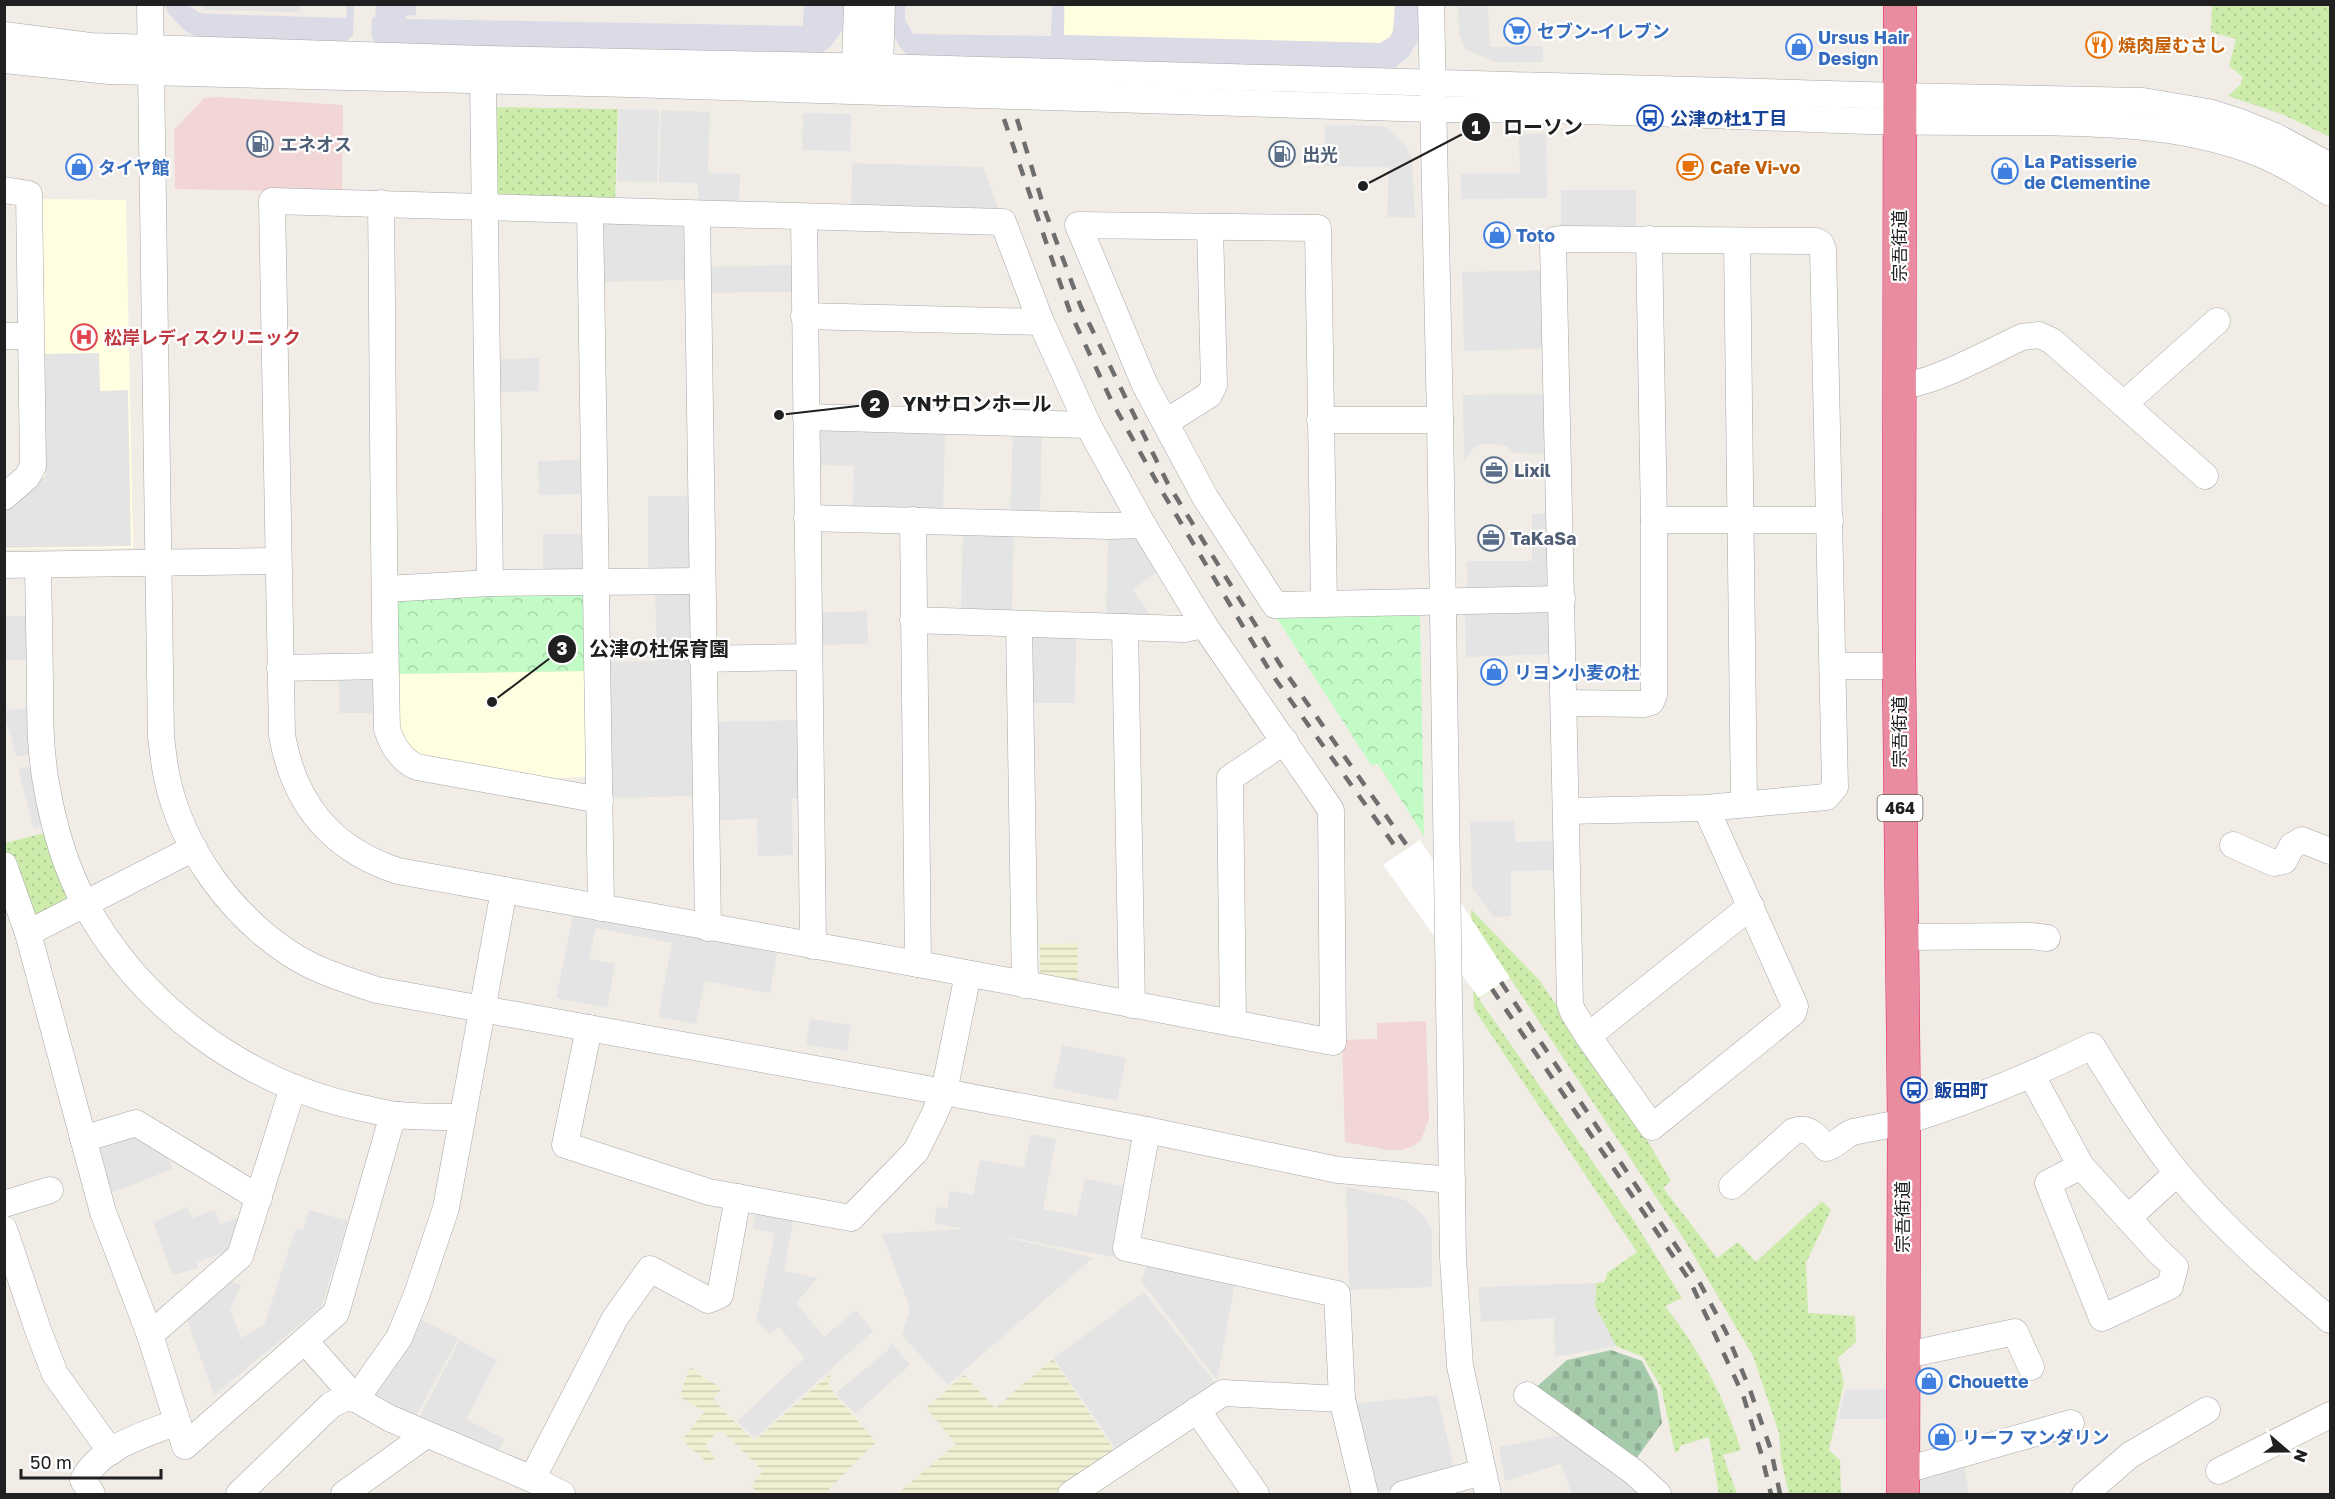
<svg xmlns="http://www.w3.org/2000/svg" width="2335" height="1499" viewBox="0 0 2335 1499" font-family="'Golos Text','Noto Sans JP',sans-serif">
<defs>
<pattern id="farmland-rules" width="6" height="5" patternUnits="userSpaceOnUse" patternTransform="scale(1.5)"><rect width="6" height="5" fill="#eff0d1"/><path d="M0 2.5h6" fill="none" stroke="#cdceb3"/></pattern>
<pattern id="grass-dots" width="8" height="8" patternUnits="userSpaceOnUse" patternTransform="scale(1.5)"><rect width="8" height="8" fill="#cdecab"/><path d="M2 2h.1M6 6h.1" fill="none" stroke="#b0ca93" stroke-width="1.8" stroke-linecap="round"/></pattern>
<pattern id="cemetery-stones" width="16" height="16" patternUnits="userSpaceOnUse" patternTransform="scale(1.5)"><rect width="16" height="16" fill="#a6cbab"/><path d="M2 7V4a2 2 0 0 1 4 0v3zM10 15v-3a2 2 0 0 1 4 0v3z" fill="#8fae93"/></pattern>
<pattern id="park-crowns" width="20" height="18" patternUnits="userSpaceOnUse" patternTransform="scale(1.5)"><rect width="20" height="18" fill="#c3fbc6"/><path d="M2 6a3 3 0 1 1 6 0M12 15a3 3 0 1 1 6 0" fill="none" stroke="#a7d7aa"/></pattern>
</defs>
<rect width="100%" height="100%" fill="#f1ede6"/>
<g fill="#f2d5d5">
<path d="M219,97L343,105L342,192L175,189L174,130L204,98Z"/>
<path d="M1426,1021L1429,1119L1421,1140L1413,1146L1402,1150H1388L1345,1142L1342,1040L1377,1039V1023Z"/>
</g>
<g fill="#fffee1">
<path d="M1065,5H1395V24L1391,37L1380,43L1064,35Z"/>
<path d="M38,199L126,200L133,548L5,549L4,507L42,474Z"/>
<path d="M589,671L590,776L549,779L421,759L395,731L393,674Z"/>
</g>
<g fill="url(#farmland-rules)">
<path d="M1078,943V985L1040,978V944Z"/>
<path d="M1053,1359L1114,1450L1051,1494H897L956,1444L926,1408L964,1375L995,1408Z"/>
<path d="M690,1368L698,1371L697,1374L722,1388L713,1400L754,1441L831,1373L828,1383L835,1395L876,1442L824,1494H761L750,1486L763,1471L720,1429L705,1445L715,1457L709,1464L682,1440L705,1411L679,1397Z"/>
</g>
<g fill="url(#grass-dots)">
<path d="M2212,5H2330V137L2282,114L2228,96L2240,85L2243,77L2229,66L2236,39L2211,32Z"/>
<path d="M498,107L618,109L615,203L499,201L494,194L491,113Z"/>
<path d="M48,832L72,895L69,903L38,919L29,914L9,852L5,853V843Z"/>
<path d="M1471,909L1540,981L1640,1128L1671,1181L1663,1188L1717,1258L1738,1242L1756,1262L1822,1201L1831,1210L1806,1263L1808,1313L1855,1316L1856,1342L1838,1358L1844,1383L1829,1450L1840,1460L1841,1494H1789L1781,1459L1779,1433L1753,1356L1686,1242L1510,978L1479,999L1636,1224L1682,1298L1665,1306C1699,1349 1725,1398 1741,1450L1723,1455L1737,1494H1719L1709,1437L1680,1446L1679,1451L1675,1453L1661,1387L1643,1357L1616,1346L1595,1306L1596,1283L1605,1282L1607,1273L1637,1252L1474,1009Z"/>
</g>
<path fill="url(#cemetery-stones)" d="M1611,1350L1642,1361L1657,1390L1662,1423L1631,1466L1533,1390L1567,1360Z"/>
<g fill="url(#park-crowns)">
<path d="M588,590L589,671L393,674V599Z"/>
<path d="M1420,612L1424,836L1378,764L1371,765L1276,617Z"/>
</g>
<g fill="#e4e4e4">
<path d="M200,5L301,4V5L300,12L205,10Z"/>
<path d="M1488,6L1490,47L1543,46V62H1494L1466,49L1459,34L1458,7Z"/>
<path d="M619,109L659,110L657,182L617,181Z"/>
<path d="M661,110L710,112L708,173L740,174L739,204L698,203V183L659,182Z"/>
<path d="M803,113L851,114L850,151L802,150Z"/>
<path d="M1325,125L1384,126L1405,144L1412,159L1415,218L1387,217L1389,167L1324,166Z"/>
<path d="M1546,133L1547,198L1461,199V174L1520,173L1519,134Z"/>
<path d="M852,163L983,167L998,208L996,211L851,209Z"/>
<path d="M1561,190H1636V227L1561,228Z"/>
<path d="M687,220L688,280L601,282L600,222Z"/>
<path d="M795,265V292L707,293V267Z"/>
<path d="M1547,270L1549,348L1464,351L1462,272Z"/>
<path d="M99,353L100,391L128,390L131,546L5,548L4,510L45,476L43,354Z"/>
<path d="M539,358V391L495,392L494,359Z"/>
<path d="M1548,394L1549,454L1515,453L1506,446L1486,443L1476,446L1464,460L1463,395Z"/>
<path d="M822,427L945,429L943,512L853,511L854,466L817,465L816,434Z"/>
<path d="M1013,430L1042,431L1040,515L1010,514Z"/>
<path d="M584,460L585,494L539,495L538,461Z"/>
<path d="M648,496H693V568L689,570H648Z"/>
<path d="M1532,514H1552L1548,591L1473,594L1467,588V561H1532Z"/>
<path d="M963,529L1014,530L1012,614L961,613Z"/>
<path d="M1137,532L1160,569L1133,589L1152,619L1106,617L1108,533Z"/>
<path d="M543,534H587V565L581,574H543Z"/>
<path d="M655,588H686L692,595L697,796L609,798L605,662L657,661Z"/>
<path d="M1547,609L1555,617V654L1466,657L1465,610Z"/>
<path d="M867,611L868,644L817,645V613Z"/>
<path d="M4,616H29L30,660H5Z"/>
<path d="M1035,632L1076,634L1075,703H1030L1028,638Z"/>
<path d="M339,673H373L377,713H339Z"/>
<path d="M32,707L34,753L16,757L4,711Z"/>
<path d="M802,720L803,798L792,799L793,855L758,856L757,819L714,820L712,722Z"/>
<path d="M36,765L47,825L34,829L18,769Z"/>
<path d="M1514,821L1515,842L1558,841L1559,870L1511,871V916L1494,917L1472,888L1470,822Z"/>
<path d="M574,910L778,948L770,993L705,981L696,1024L658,1017L672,943L596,928L589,959L615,964L607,1008L556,998Z"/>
<path d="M810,1019L851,1025L847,1051L806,1045Z"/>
<path d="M1062,1045L1126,1058L1117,1101L1053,1088Z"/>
<path d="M138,1134L164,1150L173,1169L110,1193L95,1149Z"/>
<path d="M1031,1134L1056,1139L1043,1209L1077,1216L1085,1179L1127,1187L1114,1257L992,1234L1093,1258L947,1385L902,1335L910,1308L882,1234L964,1229L934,1223L937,1207L947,1208L950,1191L973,1195L980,1160L1024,1168Z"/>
<path d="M1346,1187L1405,1200L1425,1217L1432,1229V1287L1349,1290Z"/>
<path d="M187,1207L192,1218L215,1210L220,1224L244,1216L233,1249L197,1262L198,1268L173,1275L153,1222Z"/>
<path d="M309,1210L348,1221L321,1307L214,1395L185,1314L228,1280L241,1285L230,1310L241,1338L264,1325L296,1228L303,1230Z"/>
<path d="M756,1210L794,1217L784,1271L818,1278L796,1303L824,1337L856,1310L873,1331L755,1438L737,1421L805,1358L778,1326L770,1334L756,1321L775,1233L753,1228Z"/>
<path d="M1148,1261L1236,1278L1217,1380L1141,1281Z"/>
<path d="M1596,1283L1595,1306L1616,1346L1555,1357L1554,1318L1481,1322L1478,1287Z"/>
<path d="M1144,1292L1215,1383L1116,1449L1054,1358Z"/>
<path d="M417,1317L458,1339L414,1420L379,1403L375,1391Z"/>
<path d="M460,1340L497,1360L466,1419L504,1439L496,1454L417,1422Z"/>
<path d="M891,1343L910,1365L855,1414L836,1393L887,1351Z"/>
<path d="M1888,1389L1890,1419H1838L1845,1390Z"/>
<path d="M1437,1395L1455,1471L1381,1492L1372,1487L1353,1404Z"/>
<path d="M1562,1435L1617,1471L1639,1494H1572L1561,1464L1505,1481L1499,1447Z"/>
<path d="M1963,1460L1969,1494H1916V1476Z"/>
</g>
<g fill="#dadbe7">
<path d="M416,4V15L406,16V19L803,26L804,5H847L843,29L830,47L821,53L803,56L378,43L374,41L371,33L372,18L375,17L376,5Z"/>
<path d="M905,4V19L913,34L1051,36L1052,5L1064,4V35L1380,43L1390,37L1393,31L1395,5H1420V27L1417,42L1409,56L1396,67L1385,71L918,58L906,54L900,47L892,33L893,5Z"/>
<path d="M165,5H188L200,13L212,14L346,18L347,5H354L353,35L345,43L210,40L196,37L184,30L169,14Z"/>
</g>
<path fill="#fff" d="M1420,840L1510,978L1479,998L1383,865Z"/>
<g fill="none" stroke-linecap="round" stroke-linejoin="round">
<g stroke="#a7a7a7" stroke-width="27">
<g id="minor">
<path d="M150,4L161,737C163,751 164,765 167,778C182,848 230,914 289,953C316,971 347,980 377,990L944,1092L1147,1130L1338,1170L1452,1180"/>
<path d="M857,4L855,66L862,81"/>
<path d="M1431,4L1440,420L1453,1258L1460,1366L1488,1494"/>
<path d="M4,35L90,46L486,59L880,67L1899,96L2143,101L2208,112L2240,122L2275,136L2330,166"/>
<path d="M4,60L109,71L628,84L1432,109C1577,109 1722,116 1868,121C1921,122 1975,122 2028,122C2104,123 2177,124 2250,150C2278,160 2305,177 2330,193"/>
<path d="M483,80L490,583"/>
<path d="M872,81L880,67L882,4"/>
<path d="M4,190L29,194L33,466L27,477L4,497"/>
<path d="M272,201L1003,222L1041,322L1088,425L1143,525L1204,625L1331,810L1333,1042L918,964L398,871C331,849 294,804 282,735Z"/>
<path d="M381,203C383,379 383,554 387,729C392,745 402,761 417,767L600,800"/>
<path d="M590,210L601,908"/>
<path d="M697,214L708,928"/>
<path d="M804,217L813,946"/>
<path d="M1737,241L1744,804"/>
<path d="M804,316L1041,322"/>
<path d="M4,336H30"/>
<path d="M1898,385C1926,388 1993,350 2022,337L2039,335L2052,341L2205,476"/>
<path d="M2124,404L2217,321"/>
<path d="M806,417L1088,425"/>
<path d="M1320,420H1440"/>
<path d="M1166,422L1209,395L1214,385L1210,227"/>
<path d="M807,518L1109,526L1143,525"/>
<path d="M913,520L918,964"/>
<path d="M1654,520H1830"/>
<path d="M4,565L278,561"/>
<path d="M38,565C39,604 39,644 40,683C40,716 40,750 46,783C53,824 65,867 85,904C142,1008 246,1084 362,1108C374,1110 386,1114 398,1115C419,1117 440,1117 461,1117"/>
<path d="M386,589L490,583L702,581"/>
<path d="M1324,604L1318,228L1078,225L1145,385L1205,497L1275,605L1562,599"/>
<path d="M913,620L1184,629L1204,625"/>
<path d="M1019,624L1025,985"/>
<path d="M1125,627L1132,1005"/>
<path d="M702,659L808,657"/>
<path d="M1833,666H1899"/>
<path d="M280,668L384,666"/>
<path d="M1565,703L1644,704L1651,702L1654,695V520L1649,239"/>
<path d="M1567,811L1706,808L1826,797L1835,787L1823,249L1821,244L1816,241L1561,239L1555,240L1553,244L1570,1004L1573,1012L1588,1036L1652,1127L1793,1013L1795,1006L1706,808"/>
<path d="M2233,845L2274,863L2284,861L2292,846L2302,840L2330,851"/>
<path d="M4,865L28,933L103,1212L150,1335L185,1446L336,1313L390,1125L397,1115"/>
<path d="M28,933L194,848"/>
<path d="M1901,937L2031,936L2047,938"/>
<path d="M1233,1022L1230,778L1285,741"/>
<path d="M589,1028L565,1145L709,1192L851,1218L916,1151L933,1117L944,1092L968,974"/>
<path d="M1588,1036L1751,906"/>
<path d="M2032,1076L2081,1166L2157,1250L2175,1267L2170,1286L2102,1318L2048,1183L2081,1166"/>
<path d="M1147,1130L1126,1248L1337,1294L1342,1399L1365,1494"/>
<path d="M83,1139L136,1123L259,1198"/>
<path d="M1732,1186L1794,1131C1809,1126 1817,1137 1826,1148C1837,1146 1843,1135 1853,1132C1870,1128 1887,1126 1903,1122C1968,1102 2031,1076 2092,1046C2119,1090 2146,1135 2179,1175C2223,1228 2277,1275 2330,1320"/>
<path d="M4,1204L50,1190"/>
<path d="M2128,1218L2177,1173"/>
<path d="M4,1229L38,1330L55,1374L111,1452"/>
<path d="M150,1335L240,1256L293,1087"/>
<path d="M305,1341L356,1399L389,1418L532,1479L562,1494"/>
<path d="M1902,1356L2015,1332L2031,1367"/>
<path d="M1527,1395L1634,1472L1658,1494"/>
<path d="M1197,1410L1256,1494"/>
<path d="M1902,1471L2071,1423"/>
<path d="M2219,1471L2330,1415"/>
<path d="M532,1479L615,1318L650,1269L708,1300L720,1295L738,1197"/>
<path d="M92,1494L83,1480C101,1446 144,1435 177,1422"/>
<path d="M239,1494L331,1405L345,1398L356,1399L399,1338L417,1294L446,1208L504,890"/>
<path d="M344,1494L426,1435"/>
<path d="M1071,1494L1223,1393L1342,1399"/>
<path d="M1403,1494L1482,1472"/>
<path d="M2085,1494L2130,1455L2207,1410"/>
</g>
</g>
<g stroke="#e22068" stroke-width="34">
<path id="highway" d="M1900,4L1899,666L1904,1121L1903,1494"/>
</g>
<use href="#minor" stroke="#fff" stroke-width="26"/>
<use href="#highway" stroke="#ea8ca0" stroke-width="33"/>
<g stroke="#6e6e6e" stroke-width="4.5" stroke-dasharray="12 12" stroke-linecap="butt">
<path d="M1004,119L1070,312L1111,400L1160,488L1271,673L1400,853"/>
<path d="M1017,119L1045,211L1081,307L1168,484L1281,666L1408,847"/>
<path d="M1501,982L1696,1276L1726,1332L1750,1390L1771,1450L1780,1494"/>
<path d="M1492,989L1690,1281L1743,1395L1761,1453L1771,1494"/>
</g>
</g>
<defs>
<g id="supermarket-ring" transform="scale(1.35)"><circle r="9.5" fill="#fff" stroke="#3f7fe0" stroke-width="1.5"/><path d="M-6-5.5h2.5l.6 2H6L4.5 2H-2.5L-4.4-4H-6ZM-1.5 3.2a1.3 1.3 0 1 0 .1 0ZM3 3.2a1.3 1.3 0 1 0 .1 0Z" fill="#3f7fe0"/></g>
<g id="restaurant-ring" transform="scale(1.35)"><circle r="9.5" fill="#fff" stroke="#e8710a" stroke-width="1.5"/><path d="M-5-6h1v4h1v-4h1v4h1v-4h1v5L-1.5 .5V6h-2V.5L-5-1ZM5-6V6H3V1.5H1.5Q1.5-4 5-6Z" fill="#e8710a"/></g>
<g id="shop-ring" transform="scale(1.35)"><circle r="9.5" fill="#fff" stroke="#3f7fe0" stroke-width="1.5"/><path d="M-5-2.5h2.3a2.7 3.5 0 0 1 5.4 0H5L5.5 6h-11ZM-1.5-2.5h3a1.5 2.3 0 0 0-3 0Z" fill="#3f7fe0"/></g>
<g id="bus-ring" transform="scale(1.35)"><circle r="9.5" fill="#fff" stroke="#1a4fb4" stroke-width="1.5"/><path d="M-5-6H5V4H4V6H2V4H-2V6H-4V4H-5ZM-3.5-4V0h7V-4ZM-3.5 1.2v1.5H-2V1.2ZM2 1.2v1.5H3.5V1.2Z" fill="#1a4fb4"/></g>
<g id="fuel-ring" transform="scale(1.35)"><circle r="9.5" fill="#fff" stroke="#5c6f8a" stroke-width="1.5"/><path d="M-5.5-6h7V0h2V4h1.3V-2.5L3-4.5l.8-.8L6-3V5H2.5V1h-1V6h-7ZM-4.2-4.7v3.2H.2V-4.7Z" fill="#5c6f8a"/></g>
<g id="cafe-ring" transform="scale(1.35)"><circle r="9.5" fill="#fff" stroke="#e8710a" stroke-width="1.5"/><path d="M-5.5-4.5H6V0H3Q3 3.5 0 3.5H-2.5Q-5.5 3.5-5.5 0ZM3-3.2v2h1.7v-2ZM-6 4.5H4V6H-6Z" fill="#e8710a"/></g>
<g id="hospital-ring" transform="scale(1.35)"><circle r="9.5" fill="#fff" stroke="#e0444e" stroke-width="1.5"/><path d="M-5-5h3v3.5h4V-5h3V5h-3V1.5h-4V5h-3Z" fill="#e0444e"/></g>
<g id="office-ring" transform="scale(1.35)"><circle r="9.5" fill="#fff" stroke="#5c6f8a" stroke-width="1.5"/><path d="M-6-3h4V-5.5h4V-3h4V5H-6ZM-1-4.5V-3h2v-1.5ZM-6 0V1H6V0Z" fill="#5c6f8a"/></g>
</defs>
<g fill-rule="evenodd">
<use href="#supermarket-ring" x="1517" y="31"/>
<use href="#restaurant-ring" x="2099" y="45"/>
<use href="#shop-ring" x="1799" y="47"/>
<use href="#bus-ring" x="1650" y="118"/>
<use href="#fuel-ring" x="260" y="144"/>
<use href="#fuel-ring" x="1282" y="154"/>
<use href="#shop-ring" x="79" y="167"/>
<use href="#cafe-ring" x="1690" y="167"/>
<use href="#shop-ring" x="2005" y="171"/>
<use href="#shop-ring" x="1497" y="235"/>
<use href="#hospital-ring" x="84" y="337"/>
<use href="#office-ring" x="1494" y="470"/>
<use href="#office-ring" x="1491" y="538"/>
<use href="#shop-ring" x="1494" y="672"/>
<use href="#bus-ring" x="1914" y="1090"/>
<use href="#shop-ring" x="1929" y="1381"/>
<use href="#shop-ring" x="1942" y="1437"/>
</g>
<g text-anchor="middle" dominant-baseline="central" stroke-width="4.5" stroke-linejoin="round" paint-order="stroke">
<rect fill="#fff" stroke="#636363" stroke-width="1.5" x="1877.5" y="795" width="45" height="26" rx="4.5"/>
<g font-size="16" font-weight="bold" fill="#202020">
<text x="1900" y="808">464</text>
</g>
<g font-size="18" font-weight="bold" fill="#366cbe" stroke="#fff" text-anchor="start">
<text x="1537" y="31">セブン-イレブン</text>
<text x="1818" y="37">Ursus Hair<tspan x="1818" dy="21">Design</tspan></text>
<text x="2024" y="161">La Patisserie<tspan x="2024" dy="21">de Clementine</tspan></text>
<text x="98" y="167">タイヤ館</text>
<text x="1516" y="235">Toto</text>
<text x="1514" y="672">リヨン小麦の杜</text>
<text x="1948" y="1381">Chouette</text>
<text x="1962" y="1437">リーフ マンダリン</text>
</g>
<g font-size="18" font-weight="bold" fill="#c56008" stroke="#fff" text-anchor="start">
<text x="2118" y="45">焼肉屋むさし</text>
<text x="1710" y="167">Cafe Vi-vo</text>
</g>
<g font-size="18" font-weight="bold" fill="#164399" stroke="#fff" text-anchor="start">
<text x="1670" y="118">公津の杜1丁目</text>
<text x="1934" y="1090">飯田町</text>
</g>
<g font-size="18" font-weight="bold" fill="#4e5e75" stroke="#fff" text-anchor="start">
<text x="280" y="144">エネオス</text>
<text x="1302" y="154">出光</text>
<text x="1514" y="470">Lixil</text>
<text x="1510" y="538">TaKaSa</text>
</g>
<g font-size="18" fill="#202020" stroke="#fff">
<text transform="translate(1899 246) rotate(-90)">宗吾街道</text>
<text transform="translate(1899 732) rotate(-90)">宗吾街道</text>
<text transform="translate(1902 1217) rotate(-90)">宗吾街道</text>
</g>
<g font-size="18" font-weight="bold" fill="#be3a42" stroke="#fff" text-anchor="start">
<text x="104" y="337">松岸レディスクリニック</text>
</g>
</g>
<path fill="none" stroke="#202020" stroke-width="2" d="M1363 186L1476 127M779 415L875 404M492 702L562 649"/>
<g fill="#202020" stroke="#fff" stroke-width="2">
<circle cx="1363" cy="186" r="6"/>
<circle cx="779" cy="415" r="6"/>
<circle cx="492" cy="702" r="6"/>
<circle cx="1476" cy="127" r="15"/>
<circle cx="875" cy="404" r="15"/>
<circle cx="562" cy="649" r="15"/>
</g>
<g font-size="18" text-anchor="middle" font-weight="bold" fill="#fff">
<text x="1476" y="134">1</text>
<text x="875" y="411">2</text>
<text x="562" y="655">3</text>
</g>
<g font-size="20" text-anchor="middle" font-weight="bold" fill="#202020" stroke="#fff" stroke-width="4.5" stroke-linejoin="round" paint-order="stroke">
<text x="1543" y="134">ローソン</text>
<text x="977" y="411">YNサロンホール</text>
<text x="659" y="656">公津の杜保育園</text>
</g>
<rect width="2335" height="1499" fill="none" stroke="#202020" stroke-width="12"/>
<g transform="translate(2287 1451) rotate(110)" stroke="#ffffff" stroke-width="4.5" paint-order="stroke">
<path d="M0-4.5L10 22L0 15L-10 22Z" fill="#202020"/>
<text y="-9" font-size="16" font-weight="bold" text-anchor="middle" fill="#202020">N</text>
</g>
<path d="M21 1469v9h140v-9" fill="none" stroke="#202020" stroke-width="3"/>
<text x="30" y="1469" font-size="18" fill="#202020" stroke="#ffffff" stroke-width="4.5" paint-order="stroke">50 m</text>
</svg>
